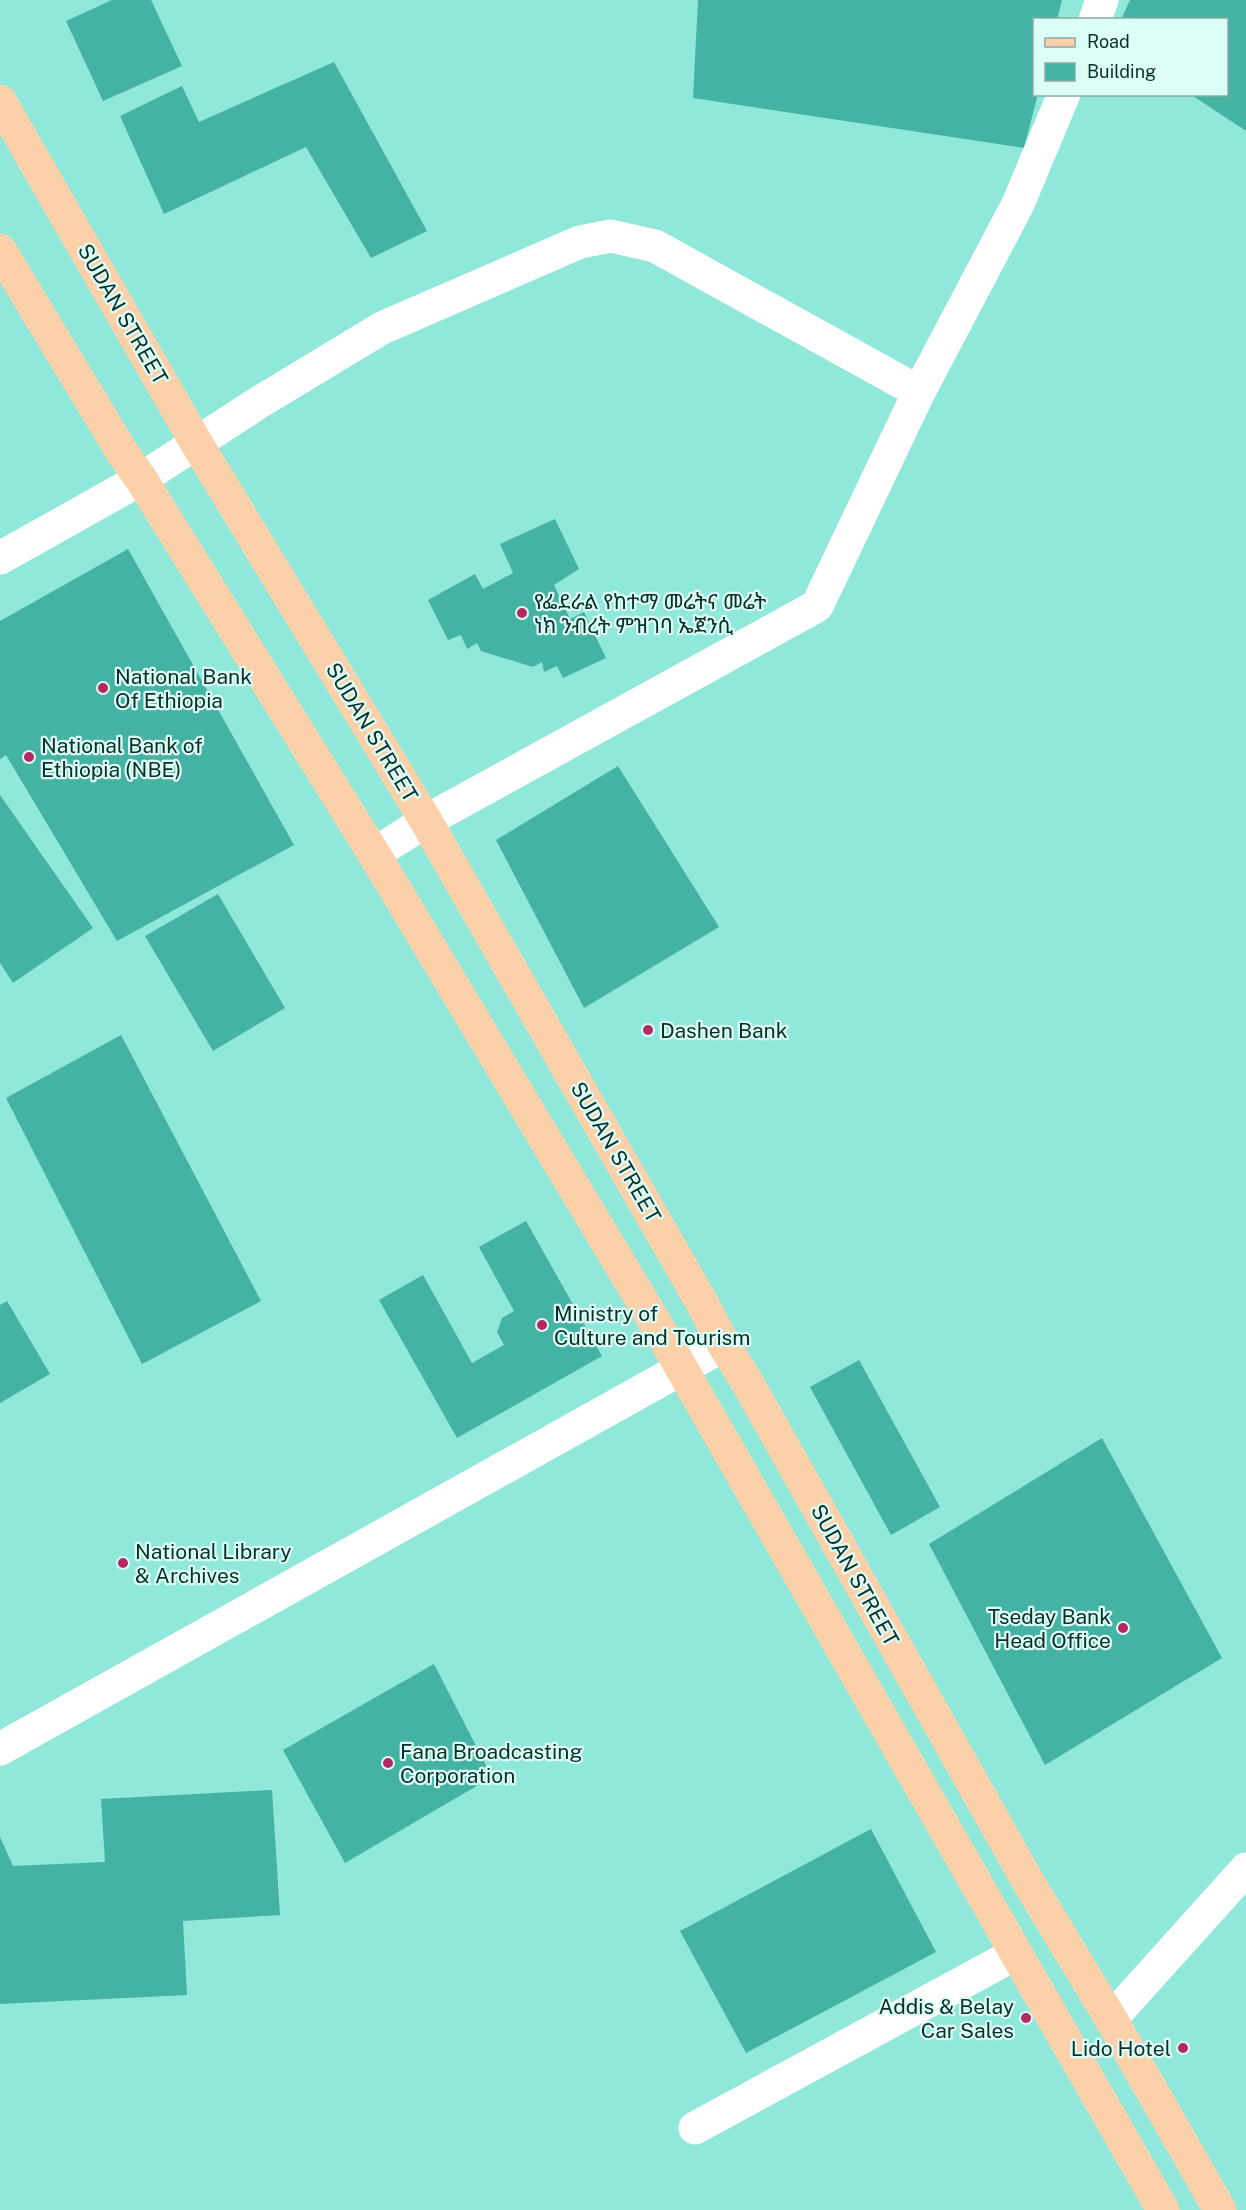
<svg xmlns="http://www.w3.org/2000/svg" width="1246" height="2210" viewBox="0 0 1246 2210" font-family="'Public Sans','Noto Sans Ethiopic',sans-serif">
<rect width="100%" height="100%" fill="#8fe8d9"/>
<g fill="#45b3a4">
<path d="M112,0H151L182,66L103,101L66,21Z"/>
<path d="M698,0H1062L1057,20H1034V94H1038L1024,148L693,98Z"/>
<path d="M1130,0H1246V131L1190,94H1226V20H1121Z"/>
<path d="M334,62L427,231L371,258L306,147L164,214L120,116L182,86L199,122Z"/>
<path d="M555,519L579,569L554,585L570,619L584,612L606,658L563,678L557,666L544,672L542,662L533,667L481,651L477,643L467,649L461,635L448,640L428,600L475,574L483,589L513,573L500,544Z"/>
<path d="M128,549L294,845L117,941L6,755L0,759V621Z"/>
<path d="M618,766L719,927L584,1008L496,840Z"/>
<path d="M0,795L93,928L13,983L0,963Z"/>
<path d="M218,894L285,1008L213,1051L145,936Z"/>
<path d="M121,1035L261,1301L142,1364L6,1098Z"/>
<path d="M526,1221L602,1356L457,1438L379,1300L423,1275L472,1363L504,1345L497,1332L502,1318L514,1311L479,1247Z"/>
<path d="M7,1301L50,1374L0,1403V1305Z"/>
<path d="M859,1360L940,1507L891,1535L810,1387Z"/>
<path d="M1102,1438L1222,1658L1045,1765L929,1544Z"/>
<path d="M434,1664L492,1777L345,1863L283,1750Z"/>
<path d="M272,1790L280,1915L183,1921L187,1995L0,2004V1837L13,1866L105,1862L101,1799Z"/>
<path d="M871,1829L936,1952L746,2053L680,1931Z"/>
</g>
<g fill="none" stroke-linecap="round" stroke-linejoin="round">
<g stroke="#fff" stroke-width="33">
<path d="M1095,20L1102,0"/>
<path d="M0,558L141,479L258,403L382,328L580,242L611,236L655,246L919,392"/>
<path d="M374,854L426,821L817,606L919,392L1018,204L1064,94"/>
<path d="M0,1749L724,1345"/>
<path d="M695,2128L1015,1954"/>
</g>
<path stroke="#fff" stroke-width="33" d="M1111,2019L1246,1869"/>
<g stroke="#fcd1aa" stroke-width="33">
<path d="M0,101L197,444L426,821L701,1301L724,1345L747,1382L1030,1885L1111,2019L1220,2210"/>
<path d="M0,250L122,452L141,479L374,854L659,1329L1163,2210"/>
</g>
</g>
<g fill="#b52860" stroke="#ddfef7" stroke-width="2">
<circle cx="522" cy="613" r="6"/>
<circle cx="103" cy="688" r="6"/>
<circle cx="29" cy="757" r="6"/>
<circle cx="648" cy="1030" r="6"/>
<circle cx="542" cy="1325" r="6"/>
<circle cx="123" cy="1563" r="6"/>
<circle cx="1123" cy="1628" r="6"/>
<circle cx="388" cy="1763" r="6"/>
<circle cx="1026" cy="2018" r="6"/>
<circle cx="1183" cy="2048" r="6"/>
</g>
<g text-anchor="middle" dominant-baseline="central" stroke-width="4.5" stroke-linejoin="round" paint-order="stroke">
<g font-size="21" fill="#07302a" stroke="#ddfef7">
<text transform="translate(123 314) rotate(60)">SUDAN STREET</text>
<text transform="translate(372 732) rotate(59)">SUDAN STREET</text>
<text transform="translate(616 1152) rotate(60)">SUDAN STREET</text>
<text transform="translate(855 1575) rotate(61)">SUDAN STREET</text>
</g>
<g font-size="21" fill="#07302a" stroke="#ddfef7" text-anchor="start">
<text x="534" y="601">የፌደራል የከተማ መሬትና መሬት<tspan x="534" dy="24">ነክ ንብረት ምዝገባ ኤጀንሲ</tspan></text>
<text x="115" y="676">National Bank<tspan x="115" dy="24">Of Ethiopia</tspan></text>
<text x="41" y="745">National Bank of<tspan x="41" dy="24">Ethiopia (NBE)</tspan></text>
<text x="660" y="1030">Dashen Bank</text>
<text x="554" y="1313">Ministry of<tspan x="554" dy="24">Culture and Tourism</tspan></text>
<text x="135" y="1551">National Library<tspan x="135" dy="24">&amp; Archives</tspan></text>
<text x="1111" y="1616" text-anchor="end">Tseday Bank<tspan x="1111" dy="24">Head Office</tspan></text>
<text x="400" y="1751">Fana Broadcasting<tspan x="400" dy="24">Corporation</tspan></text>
<text x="1014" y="2006" text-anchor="end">Addis &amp; Belay<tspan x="1014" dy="24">Car Sales</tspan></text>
<text x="1171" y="2048" text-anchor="end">Lido Hotel</text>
</g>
</g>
<rect x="1033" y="18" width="195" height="78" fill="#ddfef7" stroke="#87aca5" stroke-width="1.5"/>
<rect x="1045" y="38" width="30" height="9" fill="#fcd1aa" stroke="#87aca5" stroke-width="1.5"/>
<text x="1087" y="48" font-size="18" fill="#07302a">Road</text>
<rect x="1045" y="63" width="30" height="18" fill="#45b3a4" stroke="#87aca5" stroke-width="1.5"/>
<text x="1087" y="78" font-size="18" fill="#07302a">Building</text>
</svg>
